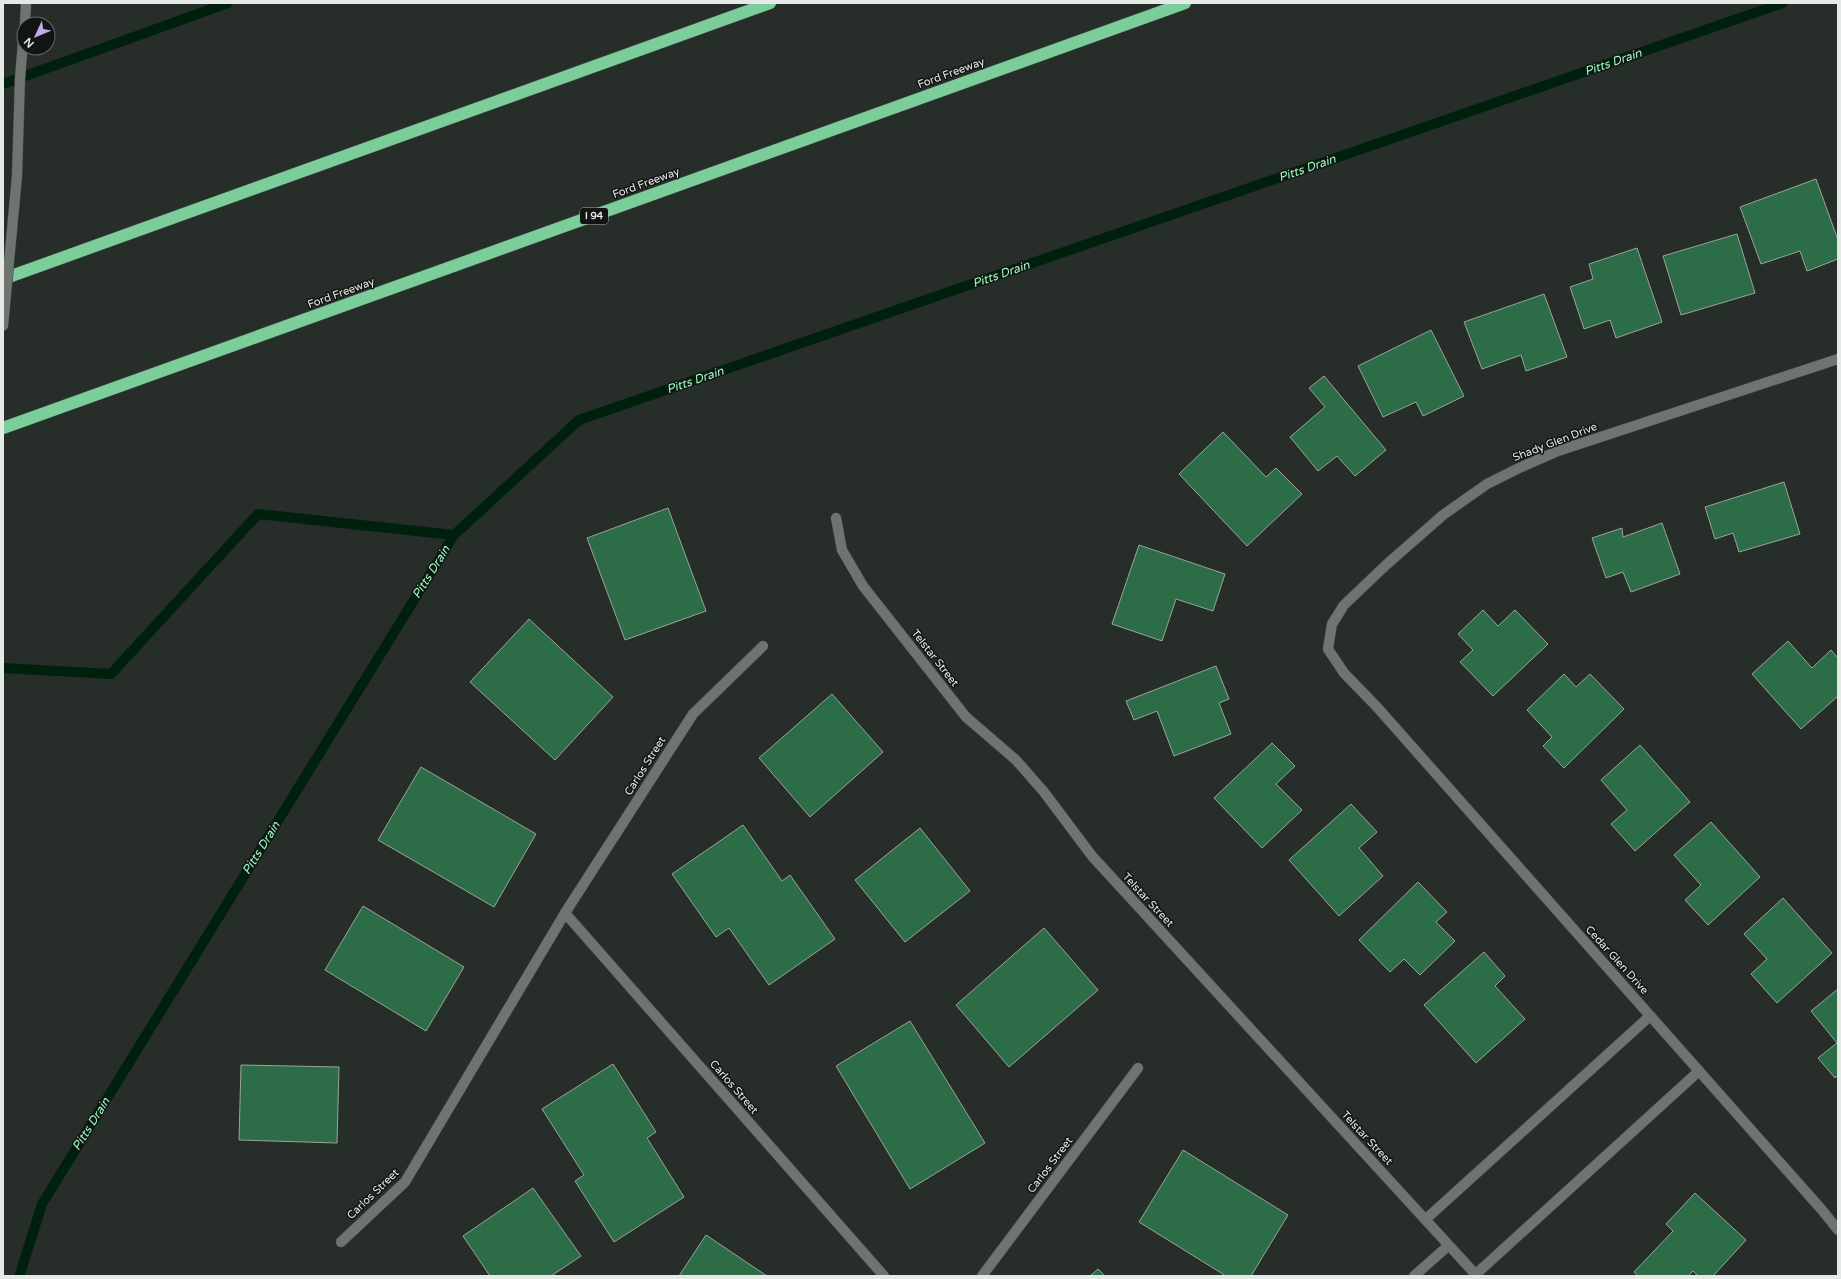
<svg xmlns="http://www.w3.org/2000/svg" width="1841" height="1279" viewBox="0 0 1841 1279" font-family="'Varela Round',sans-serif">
<rect width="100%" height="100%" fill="#272d29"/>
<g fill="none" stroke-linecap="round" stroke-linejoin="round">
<g stroke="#00200e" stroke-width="10">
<path d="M3,84L228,3"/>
<path d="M3,668L111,674L258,514L454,535"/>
<path d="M20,1274L42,1204L454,535L579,420L1783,3"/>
</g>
</g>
<g fill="#2c6d47" stroke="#9ba39d">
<path d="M1816,179L1838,240V259L1807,271L1800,251L1761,264L1740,207Z"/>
<path d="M1737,234L1755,293L1681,315L1663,256Z"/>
<path d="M1637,248L1662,322L1616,338L1610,320L1584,329L1570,287L1593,279L1589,264Z"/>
<path d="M1544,294L1567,357L1526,371L1521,355L1482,369L1464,322Z"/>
<path d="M1431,330L1464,396L1423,416L1416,402L1383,417L1358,366Z"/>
<path d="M1324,376L1386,450L1355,476L1337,456L1318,471L1290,437L1325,407L1309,388Z"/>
<path d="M1223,432L1266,477L1276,468L1302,494L1247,546L1179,474Z"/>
<path d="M1784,482L1800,534L1739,552L1733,533L1715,539L1705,507Z"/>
<path d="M668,508L706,611L625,640L587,538Z"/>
<path d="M1662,523L1680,574L1631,592L1623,572L1606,578L1592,538L1622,528L1623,537Z"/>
<path d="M1139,545L1225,574L1213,611L1176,599L1162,641L1112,624Z"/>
<path d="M1483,610L1498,626L1515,610L1548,644L1493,696L1460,662L1473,650L1458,634Z"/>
<path d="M529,619L613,697L555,760L470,682Z"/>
<path d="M1788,641L1812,668L1831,650L1838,658V696L1801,729L1752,674Z"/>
<path d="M1216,666L1229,699L1219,703L1231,734L1174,756L1157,711L1134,720L1126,701Z"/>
<path d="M1564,674L1576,687L1590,674L1624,709L1564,768L1543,746L1552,737L1527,710Z"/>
<path d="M832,694L883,752L810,817L759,758Z"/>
<path d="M1272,743L1295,766L1276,784L1302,810L1262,848L1214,798Z"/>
<path d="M1640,745L1690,802L1635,851L1611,824L1627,810L1601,780Z"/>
<path d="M421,767L536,834L494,907L378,840Z"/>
<path d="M1351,804L1377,832L1359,848L1383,876L1339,916L1289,860Z"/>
<path d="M1711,822L1760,877L1708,925L1685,900L1701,885L1674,855Z"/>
<path d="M743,825L782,881L790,875L835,939L769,985L729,928L716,937L672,874Z"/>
<path d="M920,828L970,891L905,942L855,880Z"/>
<path d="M1418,882L1447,912L1436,922L1455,941L1420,975L1404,959L1390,972L1359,940Z"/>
<path d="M1783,898L1832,953L1777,1003L1751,974L1767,959L1744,934Z"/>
<path d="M363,906L464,967L426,1031L325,970Z"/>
<path d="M1044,928L1098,990L1009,1067L956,1005Z"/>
<path d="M1484,952L1505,976L1495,986L1525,1019L1476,1063L1424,1005Z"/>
<path d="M1838,989V1075L1835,1078L1818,1058L1837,1043L1811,1011Z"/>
<path d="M910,1021L985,1143L910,1189L836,1066Z"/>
<path d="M613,1064L656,1132L647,1138L684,1197L614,1242L575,1181L584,1175L542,1109Z"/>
<path d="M241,1065L339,1067L337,1143L239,1140Z"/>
<path d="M1183,1150L1288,1215L1251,1276H1226L1139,1222Z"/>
<path d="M533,1188L581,1256L551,1276H490L463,1236Z"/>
<path d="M1695,1193L1746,1240L1713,1276H1698L1693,1271L1688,1276H1638L1634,1272L1673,1231L1666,1224Z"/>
<path d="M706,1235L767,1276H679Z"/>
<path d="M1098,1269L1105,1276H1090Z"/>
</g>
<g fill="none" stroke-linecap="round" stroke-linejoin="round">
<g stroke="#434945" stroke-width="11">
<g id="lane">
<path d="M1426,1219L1650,1016"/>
<path d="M1475,1275L1699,1071"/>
</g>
</g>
<g stroke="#434945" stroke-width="11">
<g id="street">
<path d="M1838,359L1558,451L1519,468L1487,484L1443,515L1386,565L1344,605L1332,624L1328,649L1344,673L1377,707L1822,1210L1838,1230"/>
<path d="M836,518L842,550L863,586L966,717L1016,760L1044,792L1092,856L1477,1276"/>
<path d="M565,913L884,1276"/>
<path d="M341,1242L405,1182L565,913L693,714L763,646"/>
<path d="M982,1276L1138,1068"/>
<path d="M1414,1276L1448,1246"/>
</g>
</g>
<g stroke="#434945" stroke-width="11">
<g id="secondary">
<path d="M25,24L26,3"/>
<path d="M17,176L20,78L24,30"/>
</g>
</g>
<g stroke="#434945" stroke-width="13">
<g id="highway">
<path d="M3,279L770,3"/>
<path d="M3,428L1185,3"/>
</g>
</g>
<use href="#lane" stroke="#6e7570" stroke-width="10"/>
<use href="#street" stroke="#6e7570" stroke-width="10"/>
<use href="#secondary" stroke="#6e7570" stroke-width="10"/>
<use href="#highway" stroke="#7bce99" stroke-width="12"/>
<g stroke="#434945" stroke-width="11" stroke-linecap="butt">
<path id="secondary-bridge" d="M3,326L17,176"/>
</g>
<use href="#secondary-bridge" stroke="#6e7570" stroke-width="10"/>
</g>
<g text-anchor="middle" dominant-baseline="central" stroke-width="3" stroke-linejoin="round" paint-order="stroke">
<rect fill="#121513" stroke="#a6aaa7" stroke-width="1" x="580" y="208" width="28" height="16" rx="3"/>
<g font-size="10" font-weight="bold" fill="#e6eae7">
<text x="594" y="216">I 94</text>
</g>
<g font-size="11" fill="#e6eae7" stroke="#121513">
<text transform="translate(951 73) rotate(-20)">Ford Freeway</text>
<text transform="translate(646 183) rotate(-20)">Ford Freeway</text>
<text transform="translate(341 293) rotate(-20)">Ford Freeway</text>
<text transform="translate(1555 442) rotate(-21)">Shady Glen Drive</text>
<text transform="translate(935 658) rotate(52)">Telstar Street</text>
<text transform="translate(645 766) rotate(-58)">Carlos Street</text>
<text transform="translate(1148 900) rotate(47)">Telstar Street</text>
<text transform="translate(1617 960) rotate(48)">Cedar Glen Drive</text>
<text transform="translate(734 1087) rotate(49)">Carlos Street</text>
<text transform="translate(1367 1138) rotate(47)">Telstar Street</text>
<text transform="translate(1050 1165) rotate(-53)">Carlos Street</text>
<text transform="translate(373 1194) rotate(-44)">Carlos Street</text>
</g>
<g font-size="12" font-style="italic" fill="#9ffbc0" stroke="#121513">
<text transform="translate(1613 62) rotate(-19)">Pitts Drain</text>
<text transform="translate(1307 168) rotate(-19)">Pitts Drain</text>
<text transform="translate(1001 274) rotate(-19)">Pitts Drain</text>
<text transform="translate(695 380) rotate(-19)">Pitts Drain</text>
<text transform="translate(431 572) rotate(-58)">Pitts Drain</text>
<text transform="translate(261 848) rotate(-58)">Pitts Drain</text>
<text transform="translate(91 1124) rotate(-58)">Pitts Drain</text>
</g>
</g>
<rect width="1841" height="1279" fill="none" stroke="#e6eae7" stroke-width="8"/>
<g transform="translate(36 36) rotate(226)"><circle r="19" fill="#121513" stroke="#676a68"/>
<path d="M0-3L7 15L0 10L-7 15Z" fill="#c7a6ef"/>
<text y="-6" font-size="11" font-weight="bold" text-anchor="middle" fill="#e6eae7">N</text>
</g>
</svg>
